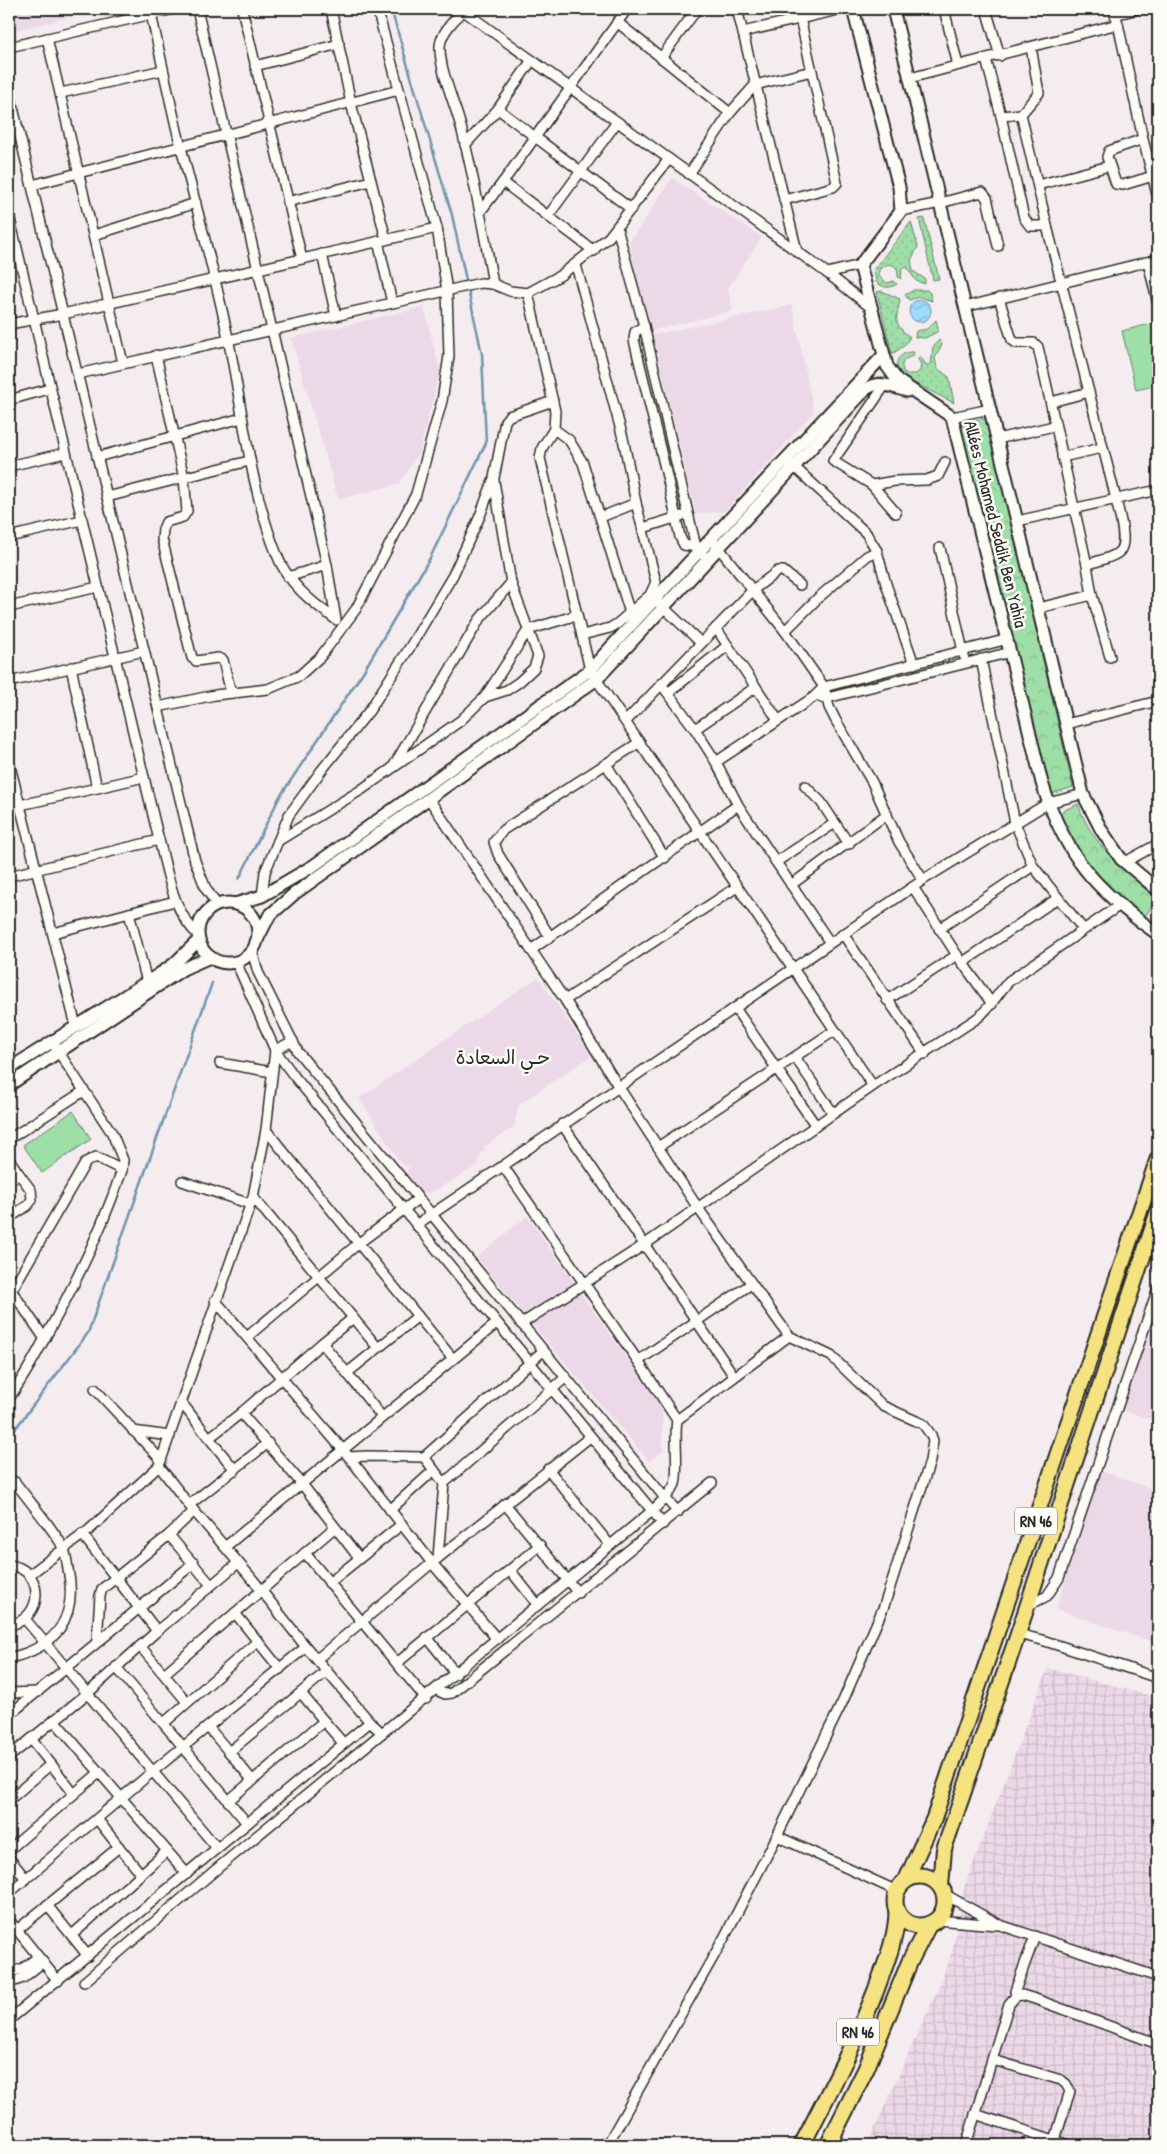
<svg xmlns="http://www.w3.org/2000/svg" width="1167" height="2154" viewBox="0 0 1167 2154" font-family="'Patrick Hand','Playpen Sans Arabic',sans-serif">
<defs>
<pattern id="industrial-grid" width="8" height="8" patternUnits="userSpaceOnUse" patternTransform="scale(1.25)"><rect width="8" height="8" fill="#ecd9e8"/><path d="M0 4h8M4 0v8" fill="none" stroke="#cbbac7"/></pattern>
<pattern id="grass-dots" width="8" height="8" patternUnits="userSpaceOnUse" patternTransform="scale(1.25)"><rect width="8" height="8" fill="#9edea7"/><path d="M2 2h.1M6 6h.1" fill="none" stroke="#88bf90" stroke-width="1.8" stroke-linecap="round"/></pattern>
<pattern id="forest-crowns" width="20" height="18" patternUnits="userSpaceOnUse" patternTransform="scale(1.25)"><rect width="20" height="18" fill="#9edea7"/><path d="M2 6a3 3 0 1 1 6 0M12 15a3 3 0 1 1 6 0" fill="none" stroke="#88bf90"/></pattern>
<pattern id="water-waves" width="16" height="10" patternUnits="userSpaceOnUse" patternTransform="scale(1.25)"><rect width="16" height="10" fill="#9cdafe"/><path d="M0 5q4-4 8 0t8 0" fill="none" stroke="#87bbda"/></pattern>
</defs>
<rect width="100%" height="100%" fill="#f5ecf0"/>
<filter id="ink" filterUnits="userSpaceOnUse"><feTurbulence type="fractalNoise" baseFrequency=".02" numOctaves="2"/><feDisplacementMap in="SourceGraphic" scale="10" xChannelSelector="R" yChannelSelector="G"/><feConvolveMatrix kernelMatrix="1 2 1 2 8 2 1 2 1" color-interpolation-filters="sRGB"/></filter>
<g filter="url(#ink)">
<g fill="#ecd9e8">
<path d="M9,9H98L99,10L9,32Z"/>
<path d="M672,178L762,237L728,288L733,311L649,331L629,243Z"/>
<path d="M792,305L814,412L725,511L696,514L653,335Z"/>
<path d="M424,307L440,371L419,453L399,484L338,499L291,338Z"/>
<path d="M538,977L592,1056L519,1104L514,1127L483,1147L486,1151L481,1153L478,1165L431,1193L420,1192L406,1174L409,1166L402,1165L359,1098Z"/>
<path d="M527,1216L574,1282L525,1316L477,1257Z"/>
<path d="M579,1291L662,1407L663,1451L649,1461L532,1324Z"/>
<path d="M1158,1303V1421L1121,1410Z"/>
<path d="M1101,1471L1158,1491V1644L1056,1609Z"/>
</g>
<path fill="url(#industrial-grid)" d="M1048,1668L1158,1698V2145H867L942,1980L954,1944L965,1885Z"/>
<g fill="url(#grass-dots)" stroke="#648469">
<path d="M924,218L939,279L933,280L919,219Z"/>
<path d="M911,222L918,247L911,260L913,271L925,279V284L916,281L907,267L902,268L901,279L898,277C898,269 897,266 889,264L879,269V276L887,283L894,281L897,284C889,289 883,288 876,282L874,269Z"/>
<path d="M914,290H927L930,293L932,301L919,297L909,300L905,295Z"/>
<path d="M882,291L900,299C898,317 890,322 910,337L904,346L892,354L877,292Z"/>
<path d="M936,320L938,328L937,332L925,338L915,337L916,331L927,329Z"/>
<path d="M939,340L942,345L935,358L937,368L949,377L954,403L900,376C892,364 899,351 914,352L913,356C902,359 899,365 905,374H916L920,370L921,365L918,359L920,356L926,365L931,364L933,347Z"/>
</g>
<g fill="url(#forest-crowns)" stroke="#648469">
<path d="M986,418L1073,787L1049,795L960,423Z"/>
<path d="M1078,804C1092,845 1124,871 1156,898L1144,919L1120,901L1088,869L1056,814Z"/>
</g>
<g fill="#9edea7" stroke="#648469">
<path d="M1154,323L1158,341V385L1136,390L1122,331Z"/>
<path d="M73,1111L91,1139L42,1173L23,1145Z"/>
</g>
<circle fill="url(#water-waves)" stroke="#6f94aa" cx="920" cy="311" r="11"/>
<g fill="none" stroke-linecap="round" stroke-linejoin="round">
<g stroke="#6f94aa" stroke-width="2.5">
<path d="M239,879L279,798L363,672L430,558L486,443L482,354L452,215L391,9"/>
<path d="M9,1437L88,1333L212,983"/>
</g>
<g stroke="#2b2b2b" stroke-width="12">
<g id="minor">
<path d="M129,9L130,19"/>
<path d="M197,9L327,565L336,620"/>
<path d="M242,9L302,259"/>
<path d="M331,9L351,103L386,239"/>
<path d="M461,9L827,273L870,307"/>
<path d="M465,9C456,18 441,32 440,46C439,69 455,104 461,127C474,178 484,231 493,284"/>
<path d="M737,9L797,251"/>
<path d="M944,9L958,65"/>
<path d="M986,9L1000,56"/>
<path d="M151,14C161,58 170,103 181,147C197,210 215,273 228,338C243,410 249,485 277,555C287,582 311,602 334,618"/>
<path d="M1115,15L1137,9"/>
<path d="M617,22L730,113"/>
<path d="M1118,24L1143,139L1158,198"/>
<path d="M743,32L842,9H853"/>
<path d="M47,38L123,363"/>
<path d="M9,47L174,9"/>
<path d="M661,58L697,9"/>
<path d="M986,59L1001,116L1024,218L1030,226H1047L1116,499C1118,512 1131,547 1116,554C1108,559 1096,561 1087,565L1092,595L1110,657"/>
<path d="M255,66L339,44"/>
<path d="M910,78L1118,24L1114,9"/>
<path d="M9,91L195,861L206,889L217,905"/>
<path d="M61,93L163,70"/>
<path d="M498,109L631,209"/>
<path d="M1021,114L1039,93L1031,47"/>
<path d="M1001,116L1021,114L1047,226"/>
<path d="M1143,139L1109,151L1107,157L1116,184L1123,185L1153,176"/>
<path d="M465,145L498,109L532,60"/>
<path d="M689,174L730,113L755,85L812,71"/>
<path d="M32,185L399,90"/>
<path d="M1038,185L1109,166"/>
<path d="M784,200L833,187L837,183L800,18"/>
<path d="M287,202L371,181"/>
<path d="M901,211L940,203L982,192L987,198L998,246"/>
<path d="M480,212L503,182"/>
<path d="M9,215L159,840C168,873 172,910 198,935"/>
<path d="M548,216L617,122"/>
<path d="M617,228L644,326L696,547L703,555"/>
<path d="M94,235L196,203"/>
<path d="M378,241L392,303"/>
<path d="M594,251L503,182L627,9"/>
<path d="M322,254L336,316"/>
<path d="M1148,262L1158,304"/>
<path d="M576,265L623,438L636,503L656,582L650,595L617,624L610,628L582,635"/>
<path d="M827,273L860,265"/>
<path d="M528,293L555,411L554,429L542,448L540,458L590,670L873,1086"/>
<path d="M999,298L1012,340L1016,343H1034L1038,347L1087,565"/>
<path d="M965,307L1158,259"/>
<path d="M9,324L63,314L437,228"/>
<path d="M644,326L635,332L634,340L669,485L680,537L684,545L696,547"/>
<path d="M156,355L184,478L187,511L183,517L166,522L163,529L162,539L192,658L196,661L218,658L223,660L231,693"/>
<path d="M78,374L481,283L493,284L510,291L528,293L561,275L609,237L669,159"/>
<path d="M885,385L833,461L872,485L895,481L927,480L938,476L945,462"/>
<path d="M9,400L49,389"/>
<path d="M1051,402L1089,392"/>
<path d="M952,417L990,409"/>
<path d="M554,429L569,440L583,463L630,613"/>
<path d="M997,439L1054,426"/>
<path d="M97,457L242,418"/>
<path d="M1062,457L1102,448"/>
<path d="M9,466L65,453"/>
<path d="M872,485L896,513"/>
<path d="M107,497L249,461"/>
<path d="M601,517L636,503"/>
<path d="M1017,521L1158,490"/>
<path d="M643,528L681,516"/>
<path d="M9,537L82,520"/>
<path d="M715,543L785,631L824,687L829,707L835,719L872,782L899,842L923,880"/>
<path d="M940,548L964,656"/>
<path d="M877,551L886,584L914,664"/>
<path d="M288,577L327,565"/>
<path d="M659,603L700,642"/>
<path d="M9,607L98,587"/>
<path d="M1038,608L1092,595"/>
<path d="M716,628L778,720"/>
<path d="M785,631L818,598L867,556L877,551L866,533L789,462"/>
<path d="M981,659L1015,823L1033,866L1083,929"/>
<path d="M9,682L144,651"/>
<path d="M661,684L695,729L716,762L738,805L830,943"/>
<path d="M668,693L727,646"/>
<path d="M485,697L507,690L519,682L534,668L538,656L511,583L494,481"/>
<path d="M822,698H827L1011,652"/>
<path d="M158,707L215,695L268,689L299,676L321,656L356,609L416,494L442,401L449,356L447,291L437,228L377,9"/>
<path d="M626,721L753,590L778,571H783L800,585"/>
<path d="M1066,724L1158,701"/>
<path d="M695,729L756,687"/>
<path d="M9,762L76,1026"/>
<path d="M716,762L814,697L824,687L1008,639"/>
<path d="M606,764L665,858"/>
<path d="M393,767L479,620L511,583"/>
<path d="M805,786L821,802L849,844"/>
<path d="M97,788L144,777"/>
<path d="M20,805L97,788L71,667"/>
<path d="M278,841L361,790L460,721L485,697L528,630L577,615"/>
<path d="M776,862L835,823"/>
<path d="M1125,862L1158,844"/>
<path d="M9,876L159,840"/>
<path d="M791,885L887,814"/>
<path d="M913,887L957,955L992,1004"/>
<path d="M262,896L265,872L289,815L321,771L369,711L410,647L453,575L480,516L494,478L505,421L509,416L553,401"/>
<path d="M129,913L147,982"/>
<path d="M939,929L1033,866"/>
<path d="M53,933L175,901"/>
<path d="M843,934L925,1054"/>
<path d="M549,935L498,854L494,842L503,830L640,742"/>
<path d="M531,950L738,805"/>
<path d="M252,951L258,972L298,1052L665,1498L678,1512"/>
<path d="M236,962L275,1050L294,1076L663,1524"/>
<path d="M962,963L1058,898"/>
<path d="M565,1000L737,887"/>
<path d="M887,1000L957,955"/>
<path d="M735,1008L816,1126"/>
<path d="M795,1057L833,1113"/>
<path d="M220,1063L272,1072"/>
<path d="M562,1124L734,1376"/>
<path d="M266,1130L453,1359"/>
<path d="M9,1139L84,1091"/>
<path d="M658,1147L834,1031"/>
<path d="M9,1159L19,1174L9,1181"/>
<path d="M503,1166L638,1361L677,1420"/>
<path d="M182,1181L250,1204"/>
<path d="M253,1197L378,1348"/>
<path d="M9,1218L27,1206L32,1200L31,1190L19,1174"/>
<path d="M416,1225L923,880L1048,803L1083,794"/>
<path d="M9,1287L45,1339"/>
<path d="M9,1295L86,1162L96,1157L122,1170"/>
<path d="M215,1300L349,1457L432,1563L497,1639"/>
<path d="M353,1318L322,1343L347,1373L418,1316"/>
<path d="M521,1324L644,1245L873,1086L976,1019C990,1009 997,994 1009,981L1120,905"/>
<path d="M247,1337L359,1243L418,1199"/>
<path d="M638,1361L751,1284"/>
<path d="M347,1373L382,1417"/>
<path d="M95,1389L161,1460"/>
<path d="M9,1398C23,1379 35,1357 46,1336C76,1283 103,1227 122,1170L123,1160L112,1133L52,1042"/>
<path d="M181,1402L209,1438L241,1413L322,1343"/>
<path d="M241,1413L302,1484L359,1558"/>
<path d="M133,1431L170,1436"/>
<path d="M209,1438L235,1470"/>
<path d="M349,1457L367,1456L424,1457L543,1351"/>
<path d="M424,1457L444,1483"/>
<path d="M159,1466L189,1505L254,1581L306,1647L370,1722L382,1733L652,1511C660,1503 671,1494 675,1484C679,1472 674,1436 677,1420L789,1336L698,1208L618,1086L565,1000L429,799"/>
<path d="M548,1469L610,1545"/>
<path d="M505,1504L578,1593"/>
<path d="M189,1505L268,1443"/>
<path d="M390,1510L434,1470"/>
<path d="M82,1534L157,1631"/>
<path d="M169,1535L211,1585"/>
<path d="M225,1547L497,1323"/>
<path d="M305,1553L426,1699"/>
<path d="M438,1558L444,1483L565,1378"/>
<path d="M9,1565C45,1569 45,1619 9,1625"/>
<path d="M510,1570L538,1605"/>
<path d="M29,1575L89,1530L159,1466L253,1197L266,1130L275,1050L293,1041"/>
<path d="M329,1583L402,1524"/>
<path d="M1027,1606L1047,1596L1059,1578L1158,1288"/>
<path d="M235,1613L280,1669"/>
<path d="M25,1619L217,1848"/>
<path d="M1018,1634L1042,1640L1158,1678"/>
<path d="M427,1637L456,1674"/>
<path d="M97,1641L100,1596L102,1589L169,1535L194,1511"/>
<path d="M140,1646L187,1702"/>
<path d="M9,1658C56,1648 78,1618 68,1569C67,1562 66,1553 63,1547C52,1527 29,1501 15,1482"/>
<path d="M317,1659L438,1558L590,1437"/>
<path d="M397,1663L540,1545"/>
<path d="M116,1667L247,1823"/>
<path d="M164,1674L334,1528"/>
<path d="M436,1690L445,1694L452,1693L712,1483"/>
<path d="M9,1693L38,1692"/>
<path d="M9,1715L194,1563"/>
<path d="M54,1720L187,1874"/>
<path d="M324,1721L343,1743"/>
<path d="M164,1723L258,1641"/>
<path d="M208,1727L229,1752"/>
<path d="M9,1757L88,1693L157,1631L238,1563"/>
<path d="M51,1764L74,1794L100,1772"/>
<path d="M253,1781L229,1752L327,1671"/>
<path d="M9,1800L51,1764L31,1739"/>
<path d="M228,1801L324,1721L301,1693"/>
<path d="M777,1836L897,1891"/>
<path d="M119,1847L141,1874"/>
<path d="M9,1850L74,1794"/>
<path d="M9,1858L26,1879"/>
<path d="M9,1893L152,1772L306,1647"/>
<path d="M946,1895L1000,1925L1158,1977"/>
<path d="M47,1905L88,1956"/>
<path d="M9,1920L58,1981"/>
<path d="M936,1920L997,1925"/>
<path d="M17,1930L119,1847L97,1819"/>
<path d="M72,1935L167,1851"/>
<path d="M9,1972L22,1969L38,1957"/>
<path d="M84,1982L219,1867L382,1733"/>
<path d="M9,1983L23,1978L43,1962"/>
<path d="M1016,1996L1022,1995L1035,1999L1158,2044"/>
<path d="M9,2020L370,1722"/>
<path d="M993,2060L1061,2080L1066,2084L1070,2091L1055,2140"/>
<path d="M975,2114L1069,2145"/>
<path d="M607,2145L724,1938L777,1836L843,1701L884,1606L930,1461L933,1441L931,1435L923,1424L883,1406L831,1356L789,1336"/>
<path d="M966,2145L1009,2004L1016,1996L1015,1991L1035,1936"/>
</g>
</g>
<g stroke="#2b2b2b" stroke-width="15">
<g id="tertiary">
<path d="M853,9L899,187L901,211L860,265L887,366L897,380L952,417L1042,783C1065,856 1096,891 1158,934"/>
<path d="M893,9L1083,794L1102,831L1121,859L1158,890"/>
<circle cx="228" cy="933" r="30"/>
<path d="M235,904L262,896L313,866L590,670L679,573L883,356"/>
<path d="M256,942L269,916L294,894L597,679L866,389C879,380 893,387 907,391"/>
<path d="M9,1069L158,975L174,964L199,940"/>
<path d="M9,1085L183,969L210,957"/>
</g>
</g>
<g stroke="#2b2b2b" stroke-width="18">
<g id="primary">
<path d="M906,1880L934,1818L1158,1158"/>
<path d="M941,1886L944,1849L1018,1634L1158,1211"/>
</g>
</g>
<g stroke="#2b2b2b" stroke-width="19">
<g id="trunk">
<circle cx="920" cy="1901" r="25"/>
<path d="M802,2145C828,2094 855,2044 876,1990C885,1965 896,1940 897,1913"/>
<path d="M828,2145L866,2069L910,1961L929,1924"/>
</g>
</g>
<use href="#minor" stroke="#fdfcf7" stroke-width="9"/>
<use href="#tertiary" stroke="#fdfcf7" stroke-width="11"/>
<use href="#primary" stroke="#f5e382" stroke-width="14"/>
<use href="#trunk" stroke="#f5e382" stroke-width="15"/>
</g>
</g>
<g text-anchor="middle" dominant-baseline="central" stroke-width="5" stroke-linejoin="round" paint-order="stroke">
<g fill="#fdfcf7" stroke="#6a6a68" stroke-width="1">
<rect x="1015" y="1507.5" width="42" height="27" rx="4"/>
<rect x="837" y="2018.5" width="42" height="27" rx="4"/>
</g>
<g font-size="16" font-weight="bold" fill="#2b2b2b">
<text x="1036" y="1521">RN 46</text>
<text x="858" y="2032">RN 46</text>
</g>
<g font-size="18" fill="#2b2b2b" stroke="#fdfcf7">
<text transform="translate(996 524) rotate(76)">Allées Mohamed Seddik Ben Yahia</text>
</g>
<g font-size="19" fill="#2b2b2b" stroke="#fdfcf7">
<text x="503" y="1057">حـي السعادة</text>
</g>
</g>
<rect width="1167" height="2154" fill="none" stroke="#fdfcf7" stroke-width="30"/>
<rect x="15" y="15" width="1137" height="2124" fill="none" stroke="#2b2b2b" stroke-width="2" filter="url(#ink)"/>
</svg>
